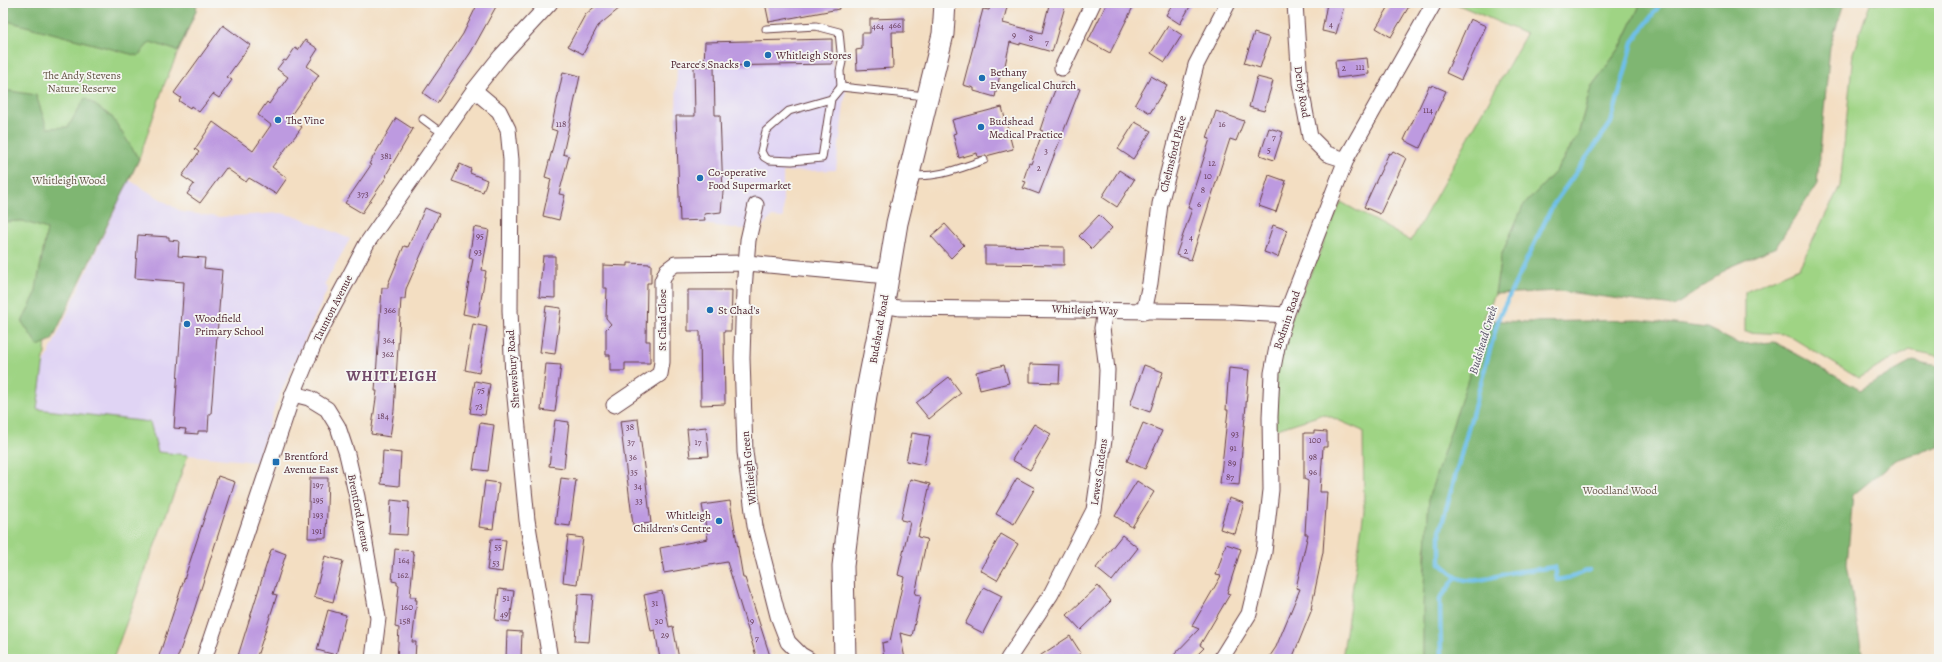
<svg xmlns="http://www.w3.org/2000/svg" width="1942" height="662" viewBox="0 0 1942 662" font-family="Alegreya,serif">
<rect width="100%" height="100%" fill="#f6f6f2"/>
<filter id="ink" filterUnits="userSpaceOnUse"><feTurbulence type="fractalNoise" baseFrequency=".025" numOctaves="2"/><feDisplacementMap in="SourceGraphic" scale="8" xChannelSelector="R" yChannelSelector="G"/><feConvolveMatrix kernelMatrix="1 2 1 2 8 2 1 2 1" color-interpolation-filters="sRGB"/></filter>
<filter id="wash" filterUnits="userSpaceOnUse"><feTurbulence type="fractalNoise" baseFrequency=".012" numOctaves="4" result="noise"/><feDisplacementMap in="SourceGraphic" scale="16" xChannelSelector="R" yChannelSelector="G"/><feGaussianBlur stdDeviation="0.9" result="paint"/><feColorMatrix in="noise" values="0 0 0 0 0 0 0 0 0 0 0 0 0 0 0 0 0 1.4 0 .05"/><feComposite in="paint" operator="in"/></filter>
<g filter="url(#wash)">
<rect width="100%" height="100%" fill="#f3dec2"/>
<g fill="#e0d4f4">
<path d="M832,39V64L847,81L836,170L783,172V218L772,217L760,228L740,229L680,221L676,118L677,63L704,66L705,42Z"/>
<path d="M129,180L182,212L219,217L281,213L301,218L350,239L324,285L328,288L275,406L256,462L158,452L24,407Z"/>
</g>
<g fill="#9fd484" stroke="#747a58">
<path d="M3,3H163L196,11L164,85L139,159L127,185L48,317L45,352L37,409L150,422L158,452L188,455L113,659H3Z"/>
<path d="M1454,3H1641L1620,48L1591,87L1578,135L1556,171L1523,207L1501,256L1495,294L1483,320V334L1425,550L1423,659H1342L1364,511L1363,431L1324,414L1274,430L1276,355L1341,202L1411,241L1526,34Z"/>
<path d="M1870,3H1939V356L1909,350L1858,378L1786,334L1745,332V291L1799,268L1840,186L1853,53Z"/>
</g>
<g fill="#7fb672" stroke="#646a4e">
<path d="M3,3H197L196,11L178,51L150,42L138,56L3,20Z"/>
<path d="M1641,3H1844L1830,47L1817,184L1776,247L1727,268L1706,285L1674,306L1559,291L1495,294L1501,256L1523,206L1556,171L1578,135L1591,87L1620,48Z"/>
<path d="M3,90L36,95L47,128L68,127L85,98L112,117L139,159L52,340L38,346L22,322L35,295L47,229L22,221L3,222Z"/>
<path d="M1483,320L1526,322L1641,320L1707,328L1739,344L1775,342L1860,390L1913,361L1939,366V446L1896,460L1853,495L1847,564L1863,659H1423V604L1429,496L1483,334Z"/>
</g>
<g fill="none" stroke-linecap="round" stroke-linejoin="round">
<g stroke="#6ec0ea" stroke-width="4.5">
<path d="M1456,577C1475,586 1495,575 1514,572C1527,570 1541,569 1555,567L1557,580L1573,577L1589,570"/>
<path d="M1441,659L1440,599L1456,577L1440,563V531L1499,317L1553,205L1611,123L1633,42L1661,3"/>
</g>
</g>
<g id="blocks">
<g fill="#bd9ae0">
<path d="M478,3H498L471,52L437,103L423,93L463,34Z"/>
<path d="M599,3H626L598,26L583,54L568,46L585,15Z"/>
<path d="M765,3H838L839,9L769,22Z"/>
<path d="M991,3H1008L1003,23L1042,33L1049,5H1051L1052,3H1066L1052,52L1020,43V45L1010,42L1004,70H1001L995,97L974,91V88L963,85L983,9L989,10Z"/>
<path d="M1107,3H1124L1133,7L1110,53L1088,41Z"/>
<path d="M1173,3H1192L1180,24L1166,15Z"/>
<path d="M1327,3H1345L1336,34L1322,31Z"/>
<path d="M1391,3H1411L1391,37L1376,28Z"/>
<path d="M904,18V32H892L893,68L857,70L856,50L862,49V33H870V19Z"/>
<path d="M1470,19L1486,26L1461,80L1446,73Z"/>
<path d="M223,25L250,45L227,77L232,80L219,98L213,94L199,112L191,106L190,108L179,101L181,98L174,93Z"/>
<path d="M1168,26L1182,35L1165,62L1151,53Z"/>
<path d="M1254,33L1270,38L1260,68L1244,63Z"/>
<path d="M832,39V64L714,66L715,115H720L723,192L721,212L704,214L705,220L680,221L676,116H695L694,66H714H704L705,42Z"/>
<path d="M305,40L318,49L307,66L319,75L289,118L302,127L272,167L287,178L276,194L249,178L246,182L226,168L200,203L187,194L194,184L182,176L199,152L195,149L213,122L253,151L271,125L258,115L267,102L269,104L288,77L277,69L284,60L286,61L295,48L298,50Z"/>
<path d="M1367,58L1369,74L1337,78L1335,61Z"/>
<path d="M563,72L580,76L563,154L569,156L559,194L565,195L559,220L543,216L551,179L545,177L557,131L551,129Z"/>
<path d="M1151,76L1167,85L1150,113L1135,104Z"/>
<path d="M1257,77L1273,81L1264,111L1249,107Z"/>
<path d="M1060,82L1080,89L1039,194L1023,188L1026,182L1023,181L1029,163L1031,164L1043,131L1040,130L1044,118L1057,85H1059Z"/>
<path d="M1432,85L1446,91L1420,148L1404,140L1429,86L1431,87Z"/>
<path d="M1002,107L1013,149L986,156L978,157L977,153L959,158L953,134L956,133L952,120Z"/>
<path d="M1216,111L1244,121L1236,141L1230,139L1191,260L1176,255L1192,209L1188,208L1210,139L1207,138Z"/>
<path d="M396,118L413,129L386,175L387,176L362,213L345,203L371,165L369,164Z"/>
<path d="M1135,122L1151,131L1133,159L1118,149Z"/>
<path d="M1269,128L1283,132L1274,160L1260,155Z"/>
<path d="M1393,151L1406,158L1380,214L1364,207L1389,153L1391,154Z"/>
<path d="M460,164L471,169L470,173L487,180L483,192L452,181Z"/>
<path d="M1119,170L1134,180L1117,207L1102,197Z"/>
<path d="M1269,175L1286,181L1276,212L1259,206Z"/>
<path d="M425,208L439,214L406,289L405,299H401L394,410L390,437L371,434L377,391H375L382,288H388V284L404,246L408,247Z"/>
<path d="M1099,215L1112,228L1092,249L1079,236Z"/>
<path d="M945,224L964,245L951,258L931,236Z"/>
<path d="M1273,225L1287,230L1278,257L1264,252Z"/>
<path d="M474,227L489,230L482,270L486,271L478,317L463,314L473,259L469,258Z"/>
<path d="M138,235L169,237V240L179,241L178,256L205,258L204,268L222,270L211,414H209L208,431H198V434L185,433L186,429L174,428L184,282L135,278Z"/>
<path d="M985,246L1064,247V265L985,264Z"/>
<path d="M543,256H555V298L539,297Z"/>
<path d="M628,263L651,264V283H647L646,341H650V363H625V371H610V355H606V329L611,324L606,318L607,288H603V265L628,266Z"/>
<path d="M688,290H732L731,331H724L725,404L701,405L700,331H688Z"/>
<path d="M546,306L561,308L555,354L540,352Z"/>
<path d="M473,324L487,327L479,373L465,370Z"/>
<path d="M546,364L561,365L555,412L541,410Z"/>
<path d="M1030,364L1060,365L1059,383L1030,382Z"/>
<path d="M1004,365L1009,383L980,390L976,372Z"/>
<path d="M1144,365L1163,372L1150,412L1130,405Z"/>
<path d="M1229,368L1249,370L1239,485L1220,483L1228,410H1226Z"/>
<path d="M949,377L961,393L929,419L916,403Z"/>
<path d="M475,381L490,384L485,415L470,413Z"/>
<path d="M638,419L651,523L633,525L620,421Z"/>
<path d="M555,420L569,422L564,468L549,466Z"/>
<path d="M480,423L494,425L488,471L473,469Z"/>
<path d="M1143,423L1162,431L1145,469L1127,461Z"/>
<path d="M1034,424L1051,434L1030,470L1012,460Z"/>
<path d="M706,427L709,456L690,457L687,429Z"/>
<path d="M1314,431L1327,432V447H1323L1320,492H1327L1323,552L1311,609H1312L1292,659H1268L1276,647L1300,589L1296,588L1308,534H1305L1308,481L1304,479V433H1314Z"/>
<path d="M912,433L930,436L924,465L906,461Z"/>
<path d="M383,451L401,453L399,486L381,484Z"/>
<path d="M218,476L235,482L192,617L177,659H158Z"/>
<path d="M310,478H328L326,538H308Z"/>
<path d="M561,478L576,480L570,526L555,524Z"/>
<path d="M1017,478L1035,488L1014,524L996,514Z"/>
<path d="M910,479L930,484L918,537L927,539L915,594L921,595L912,636L900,633L905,659H884L882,643L890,641L904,577L898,575L910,522L901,520Z"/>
<path d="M485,481L499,483L493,529L479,527Z"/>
<path d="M1137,481L1154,492L1132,527L1115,516Z"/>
<path d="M1229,498L1244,503L1235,534L1220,529Z"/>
<path d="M391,500L409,502L407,535L389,534Z"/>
<path d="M730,501L743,578H745L771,659H757L727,562L664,573L660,548L708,539L702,505Z"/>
<path d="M1001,534L1018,544L997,580L980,570Z"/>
<path d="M1122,535L1138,548L1112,581L1096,568Z"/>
<path d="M568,536L583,538L577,584L563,582Z"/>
<path d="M491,539L506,540L502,572L487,570Z"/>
<path d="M1226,544L1241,549L1227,593L1230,594L1200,645L1204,648L1193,659H1170L1199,629L1192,626L1221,576L1216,575Z"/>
<path d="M273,549L286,554L273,594L277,595L265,632L256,659H237L271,550Z"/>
<path d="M395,549L413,551L412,554H414L410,597H416L415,600H417L412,642H416L415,659H397L399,628L395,627L399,585H397V582L392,581Z"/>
<path d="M325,556L343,561L333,602L314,597Z"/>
<path d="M1098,586L1111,601L1081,630L1067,615Z"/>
<path d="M984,587L1002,596L983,633L965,624Z"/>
<path d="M499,589L514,591L510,622L495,620Z"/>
<path d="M662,591L669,627L673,626L679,659H660L655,630L651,631L644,595Z"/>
<path d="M578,594L593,595L589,642L575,641Z"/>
<path d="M328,610L346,615L336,655L317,650Z"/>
<path d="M507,631L522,632L521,659H506Z"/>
<path d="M1070,636L1081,653L1072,659H1035Z"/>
</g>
</g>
</g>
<g filter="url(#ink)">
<use href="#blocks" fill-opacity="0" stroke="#633c42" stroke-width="1"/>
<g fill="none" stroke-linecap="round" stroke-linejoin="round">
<g stroke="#633c42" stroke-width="9">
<g id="lane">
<path d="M766,29L816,26L839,32L842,62L840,71L841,87"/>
<path d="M841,87L926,96"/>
<path d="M831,99L789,111L766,131L761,151L764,157L769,160L792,161L822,158L831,99L841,87"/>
<path d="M423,119L435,128L444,132"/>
<path d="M910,175C936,179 960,168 984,160"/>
</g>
</g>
<g stroke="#633c42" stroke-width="17">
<g id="street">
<path d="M1295,3L1300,83L1310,137L1327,154L1346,160"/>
<path d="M1062,68L1093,3"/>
<path d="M474,90L499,111L508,129L511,160L510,310L513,377L527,520L550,659"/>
<path d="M756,205L748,240L744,289L742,358L745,452L755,526L778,616L788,642L801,655L808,659"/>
<path d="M883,305L899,308L1232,312L1286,315"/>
<path d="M1144,312L1150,283L1160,204L1196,65L1228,3"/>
<path d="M293,394L309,398L327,409L338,427L347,454L357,497L378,618L373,659"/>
<path d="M614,405L660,374L662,362V281L667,270L675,264L747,263L887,276"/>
<path d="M204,659L293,394L317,337L347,281L367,243L474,90L501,56L550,3"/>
<path d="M1008,659L1051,594L1094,510L1104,440L1107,370L1102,328L1105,311"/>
<path d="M1221,659L1249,614L1264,552L1271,490L1270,417L1272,373L1278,342L1286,315L1347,157L1434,3"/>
</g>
</g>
<g stroke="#633c42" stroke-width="23">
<path id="secondary" d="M845,659L843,566L854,477L866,395L882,314L897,223L943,34L945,3"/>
</g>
<use href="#lane" stroke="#fff" stroke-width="7"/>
<use href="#street" stroke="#fff" stroke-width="15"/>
<use href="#secondary" stroke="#fff" stroke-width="21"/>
</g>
</g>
<g fill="#1f6fb2" stroke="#f6f6f2" stroke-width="1.5">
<circle cx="768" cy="55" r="4"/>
<circle cx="747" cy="64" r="4"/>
<circle cx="982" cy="78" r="4"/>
<circle cx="278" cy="120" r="4"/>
<circle cx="981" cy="127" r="4"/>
<circle cx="700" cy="178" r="4"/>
<circle cx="710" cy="310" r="4"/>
<circle cx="187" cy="324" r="4"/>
<rect x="272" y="458" width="8" height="8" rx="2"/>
<circle cx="719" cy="521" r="4"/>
</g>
<g text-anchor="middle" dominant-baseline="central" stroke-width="3.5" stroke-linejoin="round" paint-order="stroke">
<g font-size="9" fill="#673e58">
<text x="1331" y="24">4</text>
<text x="895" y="25">466</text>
<text x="878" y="26">464</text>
<text x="1014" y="35">9</text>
<text x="1031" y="38">8</text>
<text x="1047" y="42">7</text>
<text x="1360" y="67">111</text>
<text x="1344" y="68">2</text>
<text x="1428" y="110">114</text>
<text x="561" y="124">118</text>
<text x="1222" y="124">16</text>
<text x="1274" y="137">7</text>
<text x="1269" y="150">5</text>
<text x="1046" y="151">3</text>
<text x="386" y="156">381</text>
<text x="1212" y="163">12</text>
<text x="1039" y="168">2</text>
<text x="1208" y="176">10</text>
<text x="1203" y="190">8</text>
<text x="363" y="194">373</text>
<text x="1199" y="204">6</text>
<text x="480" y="236">95</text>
<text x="1191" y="237">4</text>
<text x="1186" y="251">2</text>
<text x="478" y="252">93</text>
<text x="390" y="310">366</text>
<text x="389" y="340">364</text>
<text x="388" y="354">362</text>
<text x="481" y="390">75</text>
<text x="479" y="406">73</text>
<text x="383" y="416">184</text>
<text x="630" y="427">38</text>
<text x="1235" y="434">93</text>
<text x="1315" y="440">100</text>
<text x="631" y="442">37</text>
<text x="698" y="442">17</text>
<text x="1233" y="448">91</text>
<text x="633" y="457">36</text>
<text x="1313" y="457">98</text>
<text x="1232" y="463">89</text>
<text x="634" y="472">35</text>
<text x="1313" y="472">96</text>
<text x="1230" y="477">87</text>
<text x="318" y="485">197</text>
<text x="638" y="486">34</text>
<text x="318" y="500">195</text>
<text x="639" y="501">33</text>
<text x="318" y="515">193</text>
<text x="317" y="531">191</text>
<text x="498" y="547">55</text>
<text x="404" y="560">164</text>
<text x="496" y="563">53</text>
<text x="403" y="575">162</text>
<text x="506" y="598">51</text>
<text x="655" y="603">31</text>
<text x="407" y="607">160</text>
<text x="504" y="614">49</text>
<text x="405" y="621">158</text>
<text x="659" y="621">30</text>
<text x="752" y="621">9</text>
<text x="665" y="635">29</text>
<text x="757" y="638">7</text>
</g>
<g font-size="11" fill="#4a1f2b" stroke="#f6f6f2" text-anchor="start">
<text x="776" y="55">Whitleigh Stores</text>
<text x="739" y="64" text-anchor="end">Pearce's Snacks</text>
<text x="990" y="72">Bethany<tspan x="990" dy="13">Evangelical Church</tspan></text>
<text x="286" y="120">The Vine</text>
<text x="989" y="121">Budshead<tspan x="989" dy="13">Medical Practice</tspan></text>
<text x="708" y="172">Co-operative<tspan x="708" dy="13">Food Supermarket</tspan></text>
<text x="718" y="310">St Chad's</text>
<text x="195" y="318">Woodfield<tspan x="195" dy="13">Primary School</tspan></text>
<text x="284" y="456">Brentford<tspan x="284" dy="13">Avenue East</tspan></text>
<text x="711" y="515" text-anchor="end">Whitleigh<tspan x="711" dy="13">Children's Centre</tspan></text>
</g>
<g font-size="11" fill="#645546" stroke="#f6f6f2">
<text x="82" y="75">The Andy Stevens<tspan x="82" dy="13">Nature Reserve</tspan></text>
<text x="69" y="180">Whitleigh Wood</text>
<text x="1620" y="490">Woodland Wood</text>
</g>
<g font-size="11" fill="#4a1f2b" stroke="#f6f6f2">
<text transform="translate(1302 92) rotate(81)">Derby Road</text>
<text transform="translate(1173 154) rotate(-76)">Chelmsford Place</text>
<text transform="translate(333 308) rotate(-63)">Taunton Avenue</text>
<text transform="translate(1085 310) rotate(2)">Whitleigh Way</text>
<text transform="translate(662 320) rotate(-90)">St Chad Close</text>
<text transform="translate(1287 320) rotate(-71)">Bodmin Road</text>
<text transform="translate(879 329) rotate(-80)">Budshead Road</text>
<text transform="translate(513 369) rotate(-94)">Shrewsbury Road</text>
<text transform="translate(749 468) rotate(-96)">Whitleigh Green</text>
<text transform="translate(1099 472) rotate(-82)">Lewes Gardens</text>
<text transform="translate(359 513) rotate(79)">Brentford Avenue</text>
</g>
<g font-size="12" font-style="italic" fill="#554f64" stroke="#f6f6f2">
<text transform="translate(1483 340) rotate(-73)">Budshead Creek</text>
</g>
<g font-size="15" font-weight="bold" letter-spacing="1" fill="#724a6a" stroke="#f6f6f2">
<text x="392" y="376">WHITLEIGH</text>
</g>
</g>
<rect width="1942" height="662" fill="none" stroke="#f6f6f2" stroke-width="16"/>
</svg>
